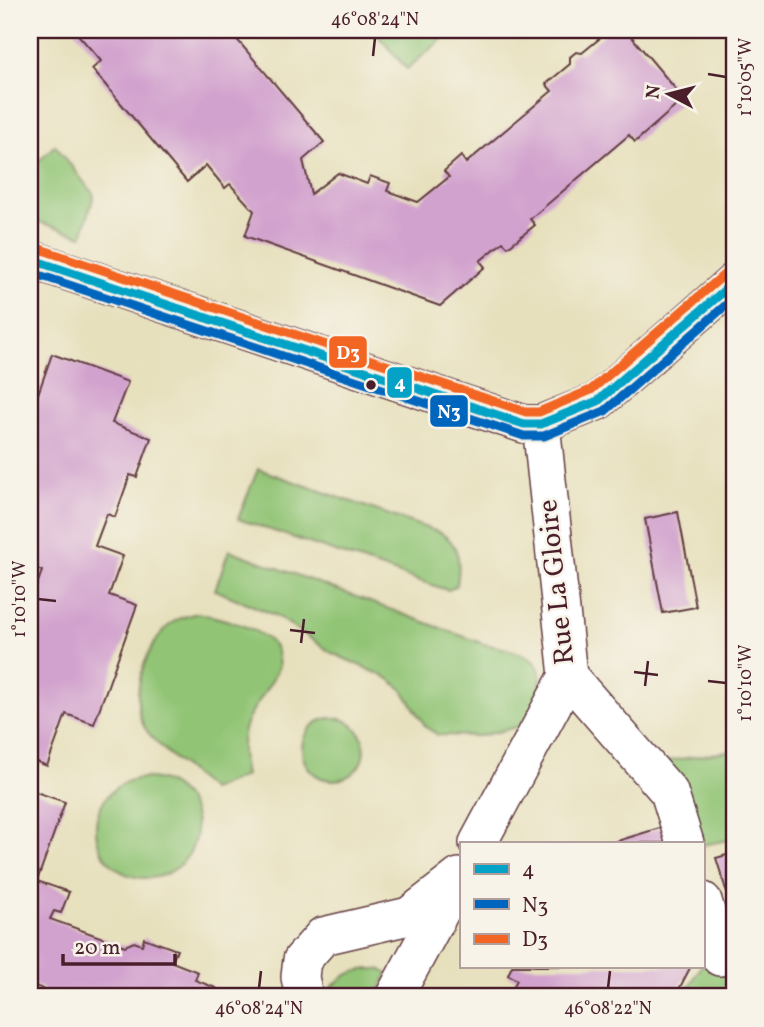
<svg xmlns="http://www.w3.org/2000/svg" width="764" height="1027" viewBox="0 0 764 1027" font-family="Vollkorn,serif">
<rect width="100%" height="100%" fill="#f7f3e8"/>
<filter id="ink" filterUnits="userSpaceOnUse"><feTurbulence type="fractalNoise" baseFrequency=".0143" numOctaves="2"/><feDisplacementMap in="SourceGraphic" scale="14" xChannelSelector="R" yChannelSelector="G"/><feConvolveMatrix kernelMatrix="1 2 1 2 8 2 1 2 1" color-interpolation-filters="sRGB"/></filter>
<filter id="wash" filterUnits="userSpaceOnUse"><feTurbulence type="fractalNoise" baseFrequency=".00686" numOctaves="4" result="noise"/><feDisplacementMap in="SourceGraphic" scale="28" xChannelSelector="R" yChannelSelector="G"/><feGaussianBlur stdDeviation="1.57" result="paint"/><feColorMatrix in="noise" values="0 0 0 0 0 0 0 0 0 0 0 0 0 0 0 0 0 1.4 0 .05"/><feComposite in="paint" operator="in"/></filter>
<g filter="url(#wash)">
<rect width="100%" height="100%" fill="#e7e0bd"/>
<g fill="#91c475" stroke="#6e7250" stroke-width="2">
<path d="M373,30H453L407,69Z"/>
<path d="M55,145L94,195L82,236L30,219V152L39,161Z"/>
<path d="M258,469L441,533C461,545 460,564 457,585L449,590L441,588L238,519Z"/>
<path d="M229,550L484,644C545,656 551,665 529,724L480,736L438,735L426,727L403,690L388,678L332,653L277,616L215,590Z"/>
<path d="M197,613C218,617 265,628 276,649C278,653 278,661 279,666C258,714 233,714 245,776L211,790C190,771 164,753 147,731C125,701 146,639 176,620C182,617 190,615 197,613Z"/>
<circle cx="333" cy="749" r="31"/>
<path d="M734,750V839L703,845L646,765Z"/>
<circle cx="146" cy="828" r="50"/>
<path d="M720,957H734V997H683L703,963Z"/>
<path d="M380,969L388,974L376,997H324C340,975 353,968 380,969Z"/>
</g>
<g id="blocks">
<g fill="#d2a2ce">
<path d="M74,30H229L324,142L303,160L311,194L338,173L367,184L370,176L390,183L387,191L418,202L449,177L444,171L461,156L466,163L552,91L546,84L570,64V57L576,52L582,53L610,30H626L684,99L635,142L629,135L583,174L530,219L535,225L508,247L503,242L480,261L485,267L440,306L245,236L254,211L230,184L225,188L206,165L187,182L92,69L101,61Z"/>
<path d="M52,354L128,382L112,423L151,438L137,477L130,475L115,517L107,514L95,546L123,556L109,595L137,605L94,724L66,714L47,766L30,759V604L42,571L30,566V394L37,397Z"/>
<path d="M678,512L696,607L663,613L645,519Z"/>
<path d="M30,790L65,802L37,881L69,892L61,913L54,911L50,919L125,946L134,942L142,945L144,938L177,950L172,962L198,972L195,980L216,988L212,997H40L43,989L30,984Z"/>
<path d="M666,826L671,843H611Z"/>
<path d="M734,853V915L716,858Z"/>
<path d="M512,966H691L675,997H508L517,980L508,975Z"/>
</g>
</g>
</g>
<g filter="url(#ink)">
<use href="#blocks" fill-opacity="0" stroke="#623c41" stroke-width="2"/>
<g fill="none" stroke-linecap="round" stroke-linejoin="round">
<g stroke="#623c41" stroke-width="40">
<g id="minor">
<path d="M30,259L524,424H541L598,401L734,282"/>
<path d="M568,676L669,792L685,843"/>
<path d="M478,843L568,676L541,424"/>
<path d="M703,901L720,957"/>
<path d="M304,997L300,977L302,960L323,936L409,916L459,877"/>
<path d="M394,997L452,890"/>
</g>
</g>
<use href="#minor" stroke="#fff" stroke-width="37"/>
<g stroke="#f7f3e8" stroke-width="14">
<path id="bus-1" d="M30,259L524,424H541L598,401L734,282"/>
</g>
<g stroke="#f7f3e8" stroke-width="14">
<path id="bus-2" d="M30,272L524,436H544L605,411L734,298"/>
</g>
<g stroke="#f7f3e8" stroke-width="14">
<path id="bus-3" d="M34,247L526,412H539L591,390L726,273"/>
</g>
<use href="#bus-1" stroke="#04a2c6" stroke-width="9"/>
<use href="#bus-2" stroke="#0065bd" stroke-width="9"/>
<use href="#bus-3" stroke="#f26522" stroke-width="9"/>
</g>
</g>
<path fill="none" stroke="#4a1f2b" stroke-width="2.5" d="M373,56L375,38M708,74L726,77M38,599L56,601M290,630L315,633M301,643L304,619M634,672L658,675M708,681L726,683M645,686L648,661M259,988L261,971M608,988L610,971"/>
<circle fill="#4a1f2b" stroke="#f7f3e8" stroke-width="2.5" cx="371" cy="385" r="6"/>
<g text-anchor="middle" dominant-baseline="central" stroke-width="5" stroke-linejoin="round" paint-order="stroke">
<g font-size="28" fill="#4a1f2b" stroke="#f7f3e8">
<text transform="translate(557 582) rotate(-96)">Rue La Gloire</text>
</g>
</g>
<g stroke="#f7f3e8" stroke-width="2.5">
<rect x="328" y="335" width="40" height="34" rx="7" fill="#f26522"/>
<rect x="386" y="366" width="27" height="33" rx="7" fill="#04a2c6"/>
<rect x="429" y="394" width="40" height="34" rx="7" fill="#0065bd"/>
</g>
<g font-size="19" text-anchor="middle" font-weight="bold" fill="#fff">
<text x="348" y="359">D3</text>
<text x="400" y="389">4</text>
<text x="449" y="418">N3</text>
</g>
<rect width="764" height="1027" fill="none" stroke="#f7f3e8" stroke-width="77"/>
<rect x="460" y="842" width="245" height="126" fill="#f7f3e8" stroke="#b29e9c" stroke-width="2"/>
<rect x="474" y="864" width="35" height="10" fill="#04a2c6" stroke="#b29e9c" stroke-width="2"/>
<text x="522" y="876" font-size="21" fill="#4a1f2b">4</text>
<rect x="474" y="899" width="35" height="10" fill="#0065bd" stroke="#b29e9c" stroke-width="2"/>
<text x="522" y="912" font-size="21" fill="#4a1f2b">N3</text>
<rect x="474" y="934" width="35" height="10" fill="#f26522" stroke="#b29e9c" stroke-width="2"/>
<text x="522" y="946" font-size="21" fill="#4a1f2b">D3</text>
<g transform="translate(669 94) rotate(277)" stroke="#f7f3e8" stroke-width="5" paint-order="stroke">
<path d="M0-5L12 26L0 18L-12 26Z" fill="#4a1f2b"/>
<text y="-10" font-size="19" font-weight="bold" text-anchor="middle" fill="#4a1f2b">N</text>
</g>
<path d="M63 954v10h112v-10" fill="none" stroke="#4a1f2b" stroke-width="3.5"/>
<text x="74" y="954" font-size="21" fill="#4a1f2b" stroke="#f7f3e8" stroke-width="5" paint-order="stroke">20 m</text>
<rect x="38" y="38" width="688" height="950" fill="none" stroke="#4a1f2b" stroke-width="2.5"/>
<g font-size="18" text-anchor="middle" fill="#4a1f2b">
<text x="375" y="25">46°08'24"N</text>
<text transform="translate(745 77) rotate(-90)" y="6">1°10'05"W</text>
<text transform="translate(19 599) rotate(-90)" y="6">1°10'10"W</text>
<text transform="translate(745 683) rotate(-90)" y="6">1°10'10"W</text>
<text x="259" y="1014">46°08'24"N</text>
<text x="608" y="1014">46°08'22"N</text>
</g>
</svg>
